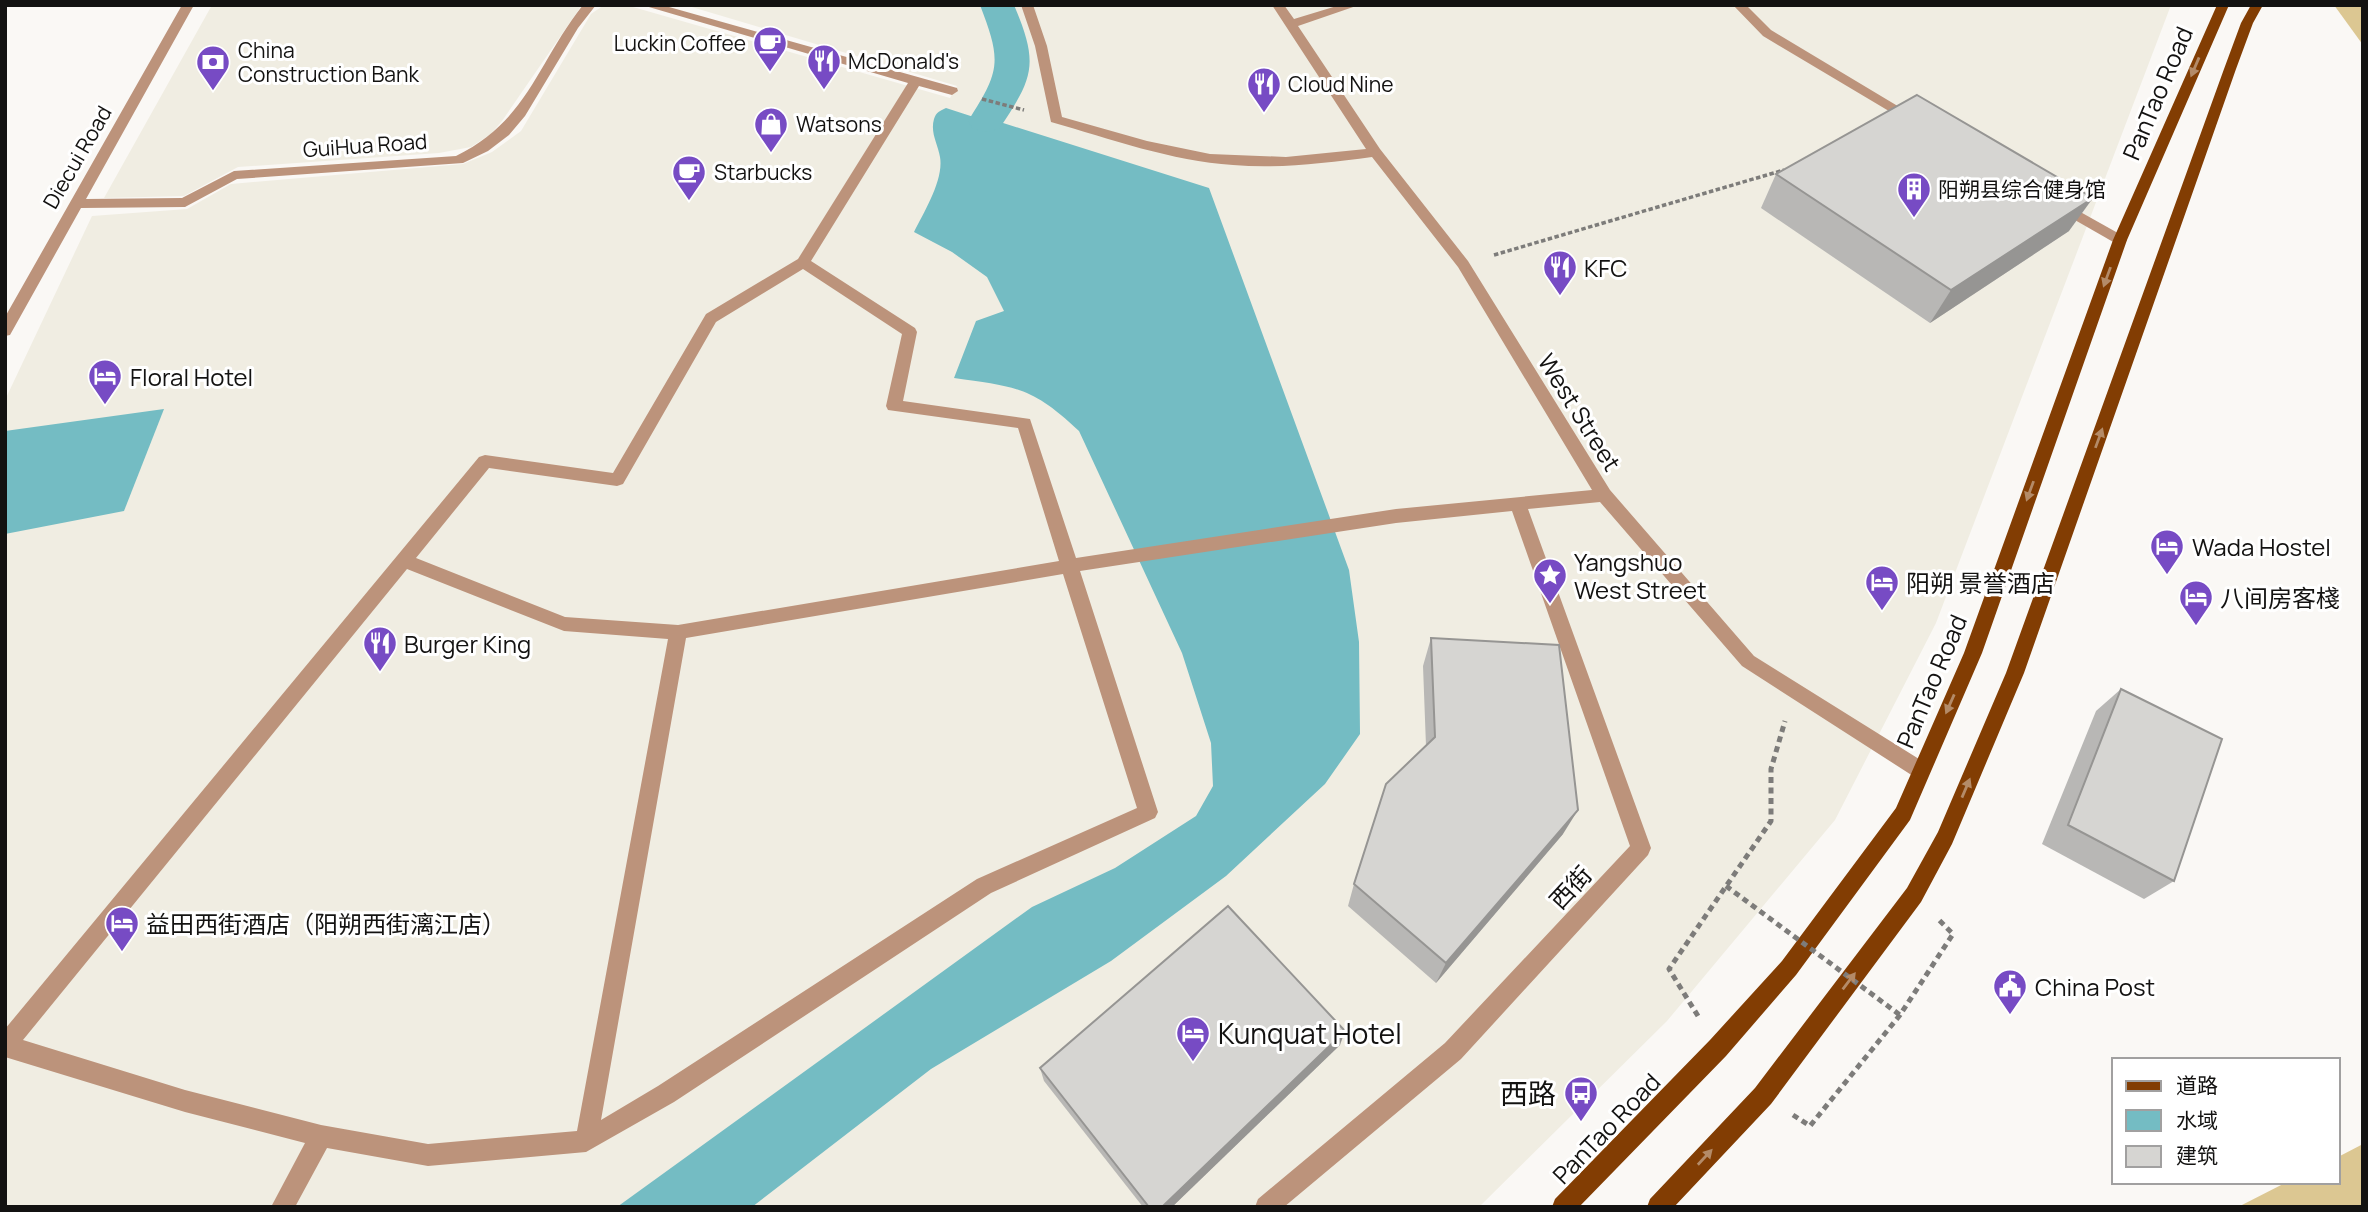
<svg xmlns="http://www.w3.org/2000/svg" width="2368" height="1212" viewBox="0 0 2368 1212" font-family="Manrope,'Noto Sans SC',sans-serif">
<rect width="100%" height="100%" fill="#faf8f5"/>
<g fill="#f0ede2">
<path d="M212,5H582L502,121L491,134L471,147L439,153L238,167L184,196L104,198Z"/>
<path d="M604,5H626L950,98L957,86L685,5H2171L1936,623L1835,820L1667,1021L1479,1207H5V400L92,216L187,209L231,184L463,164L492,152L521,131L591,14Z"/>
</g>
<g fill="#dcc792">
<path d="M2334,5H2363V45Z"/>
<path d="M2363,1144V1207H2238L2287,1182H2338V1157Z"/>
</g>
<g fill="#74bcc3">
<path d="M946,108L986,121L1000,122L1209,188L1349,570L1359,642L1360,734L1325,784L1226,876L1111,961L931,1069L752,1207H617L1032,907L1115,868L1196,816L1213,786L1211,743L1182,653L1079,431C1031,386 1016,387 954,378L976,321L1004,311L987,277L952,252L914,232C924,212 944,180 940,157C938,144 930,133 934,119C936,112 940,111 946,108Z"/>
<path d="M164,409L124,511L5,534V431Z"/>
</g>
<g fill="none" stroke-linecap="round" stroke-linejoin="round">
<path fill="#74bcc3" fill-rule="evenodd" d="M980,5H1014C1039,64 1034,77 999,129L986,132L973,129L968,121C1000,71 1002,62 980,5Z"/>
<g stroke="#7d7c7a" stroke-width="3.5" stroke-dasharray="4.5 2.5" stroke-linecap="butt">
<path d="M982,99L1024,110"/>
<path d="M1494,255L1784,170"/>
</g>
<g stroke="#7d7c7a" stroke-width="5" stroke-dasharray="6 4.5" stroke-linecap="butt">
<path d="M1698,1016L1669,969L1771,821V769L1785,721"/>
<path d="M1793,1115L1810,1126L1900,1015L1953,934L1938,919"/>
</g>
<g fill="#bc937b" fill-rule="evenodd">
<path d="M182,5H194L86,199L182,198L234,171L456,156C528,121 537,63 583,5H596L578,28L525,116L509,135L488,151L463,163L237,179L185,207L81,208L10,335L5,336V317Z"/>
<path d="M642,5H662L957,88L958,91L952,95L919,86L811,261L915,328L917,332L903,401L1030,419L1076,558L1396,509L1592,490L1458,267L1372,157C1326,163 1279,169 1233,165C1171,161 1111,139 1051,122L1035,46L1021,5H1033L1047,46L1062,117L1147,141L1210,154L1286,157L1366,149L1272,5H1284L1294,19L1340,5H1359L1298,26L1380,149L1468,261L1610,490L1754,656L1927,764L1929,770L1927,776L1920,779L1913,776L1742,666L1600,502L1528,509L1651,848L1648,855L1461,1059L1284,1207H1255L1258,1199L1445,1043L1630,846L1512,511L1396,523L1080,571L1158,812L1155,818L991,893L674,1102L586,1152L428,1166L327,1148L295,1207H271L305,1143L185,1112L5,1057V1029L479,457L485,455L613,473L706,314L798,259L908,83ZM803,269L902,334L886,406L888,410L1018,428L1059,561L678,625L565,617L416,558L489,468L617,486L623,484L716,322ZM407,569L564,631L668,639L577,1131L428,1144L321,1125L185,1090L23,1040ZM1063,574L1137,808L977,879L658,1086L601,1120L686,638Z"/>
<path d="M1733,5H1746L1771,30L1921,120L1914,124L1909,123L1763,36Z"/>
<path d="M2059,200L2125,237L2127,240L2125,243H2115L2054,208V202Z"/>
</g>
<g fill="#823d03" fill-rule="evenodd">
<path d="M2217,5H2229L2127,240L1982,653L1910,820L1796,975L1726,1056L1579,1207H1552L1555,1199L1710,1040L1782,961L1896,808L1964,653L2113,240Z"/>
<path d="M2251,5H2263L2253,23L2236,69L2024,673L1952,844L1921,902L1771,1104L1674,1207H1647L1650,1199L1755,1088L1907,888L1938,832L2006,673L2224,69L2241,23Z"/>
</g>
<path stroke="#7d7c7a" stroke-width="5" stroke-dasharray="6 4.5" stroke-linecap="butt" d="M1726,886L1900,1015"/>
</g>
<g fill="#b8b7b5">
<path d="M1776,174L2069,231L1930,323L1761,208Z"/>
<path d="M1431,638L1563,834L1436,983L1348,906L1354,884L1426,746L1423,666Z"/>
<path d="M2121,689L2174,881L2144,899L2042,844L2096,711Z"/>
<path d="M1340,1045L1172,1207H1143L1044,1081L1040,1068Z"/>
</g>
<g fill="#969593">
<path d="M2093,198L2069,231L1930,323L1951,290Z"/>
<path d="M1578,810L1563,834L1436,983L1446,963Z"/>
<path d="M1345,1031L1340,1045L1172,1207H1162Z"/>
</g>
<g fill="#d6d5d2" stroke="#969593" stroke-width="2">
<path d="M1917,95L2093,198L1951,290L1776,174Z"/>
<path d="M1431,638L1559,645L1578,810L1446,963L1354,884L1386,784L1435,737Z"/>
<path d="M2121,689L2222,739L2174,881L2068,825Z"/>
<path d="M1228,906L1345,1031L1162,1207H1149L1040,1068Z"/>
</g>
<defs><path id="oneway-solid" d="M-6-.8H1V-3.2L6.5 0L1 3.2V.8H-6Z" transform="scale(1.75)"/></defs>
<g fill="#b48b68">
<use href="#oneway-solid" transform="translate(2195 67) rotate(113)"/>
<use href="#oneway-solid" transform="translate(2107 277) rotate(110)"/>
<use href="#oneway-solid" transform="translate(2099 438) rotate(-70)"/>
<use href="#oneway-solid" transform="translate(2030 491) rotate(110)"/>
<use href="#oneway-solid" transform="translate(1950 704) rotate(114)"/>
<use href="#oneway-solid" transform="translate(1966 788) rotate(-67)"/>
<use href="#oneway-solid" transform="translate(1849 981) rotate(-53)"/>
<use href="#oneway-solid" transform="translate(1705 1157) rotate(-47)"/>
</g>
<defs>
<g id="cafe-pin" transform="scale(1.75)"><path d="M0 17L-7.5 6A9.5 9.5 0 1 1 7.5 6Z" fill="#774bc4" stroke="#fff"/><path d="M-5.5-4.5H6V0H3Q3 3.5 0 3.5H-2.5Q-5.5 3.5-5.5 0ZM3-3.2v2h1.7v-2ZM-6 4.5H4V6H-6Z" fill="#fff"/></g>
<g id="restaurant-pin" transform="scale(1.75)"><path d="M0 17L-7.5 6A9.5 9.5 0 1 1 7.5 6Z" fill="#774bc4" stroke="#fff"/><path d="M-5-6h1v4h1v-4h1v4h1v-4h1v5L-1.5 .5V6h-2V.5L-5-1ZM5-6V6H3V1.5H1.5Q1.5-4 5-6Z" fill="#fff"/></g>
<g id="bank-pin" transform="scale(1.75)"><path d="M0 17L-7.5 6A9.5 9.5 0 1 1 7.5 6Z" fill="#774bc4" stroke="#fff"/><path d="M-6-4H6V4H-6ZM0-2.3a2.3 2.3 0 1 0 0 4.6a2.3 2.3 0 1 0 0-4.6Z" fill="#fff"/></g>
<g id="shop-pin" transform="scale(1.75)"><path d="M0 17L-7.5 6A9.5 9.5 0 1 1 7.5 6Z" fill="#774bc4" stroke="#fff"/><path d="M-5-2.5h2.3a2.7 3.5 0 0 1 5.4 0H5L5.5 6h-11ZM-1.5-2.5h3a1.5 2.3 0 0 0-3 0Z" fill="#fff"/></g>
<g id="building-pin" transform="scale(1.75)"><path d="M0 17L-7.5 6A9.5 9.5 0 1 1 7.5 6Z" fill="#774bc4" stroke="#fff"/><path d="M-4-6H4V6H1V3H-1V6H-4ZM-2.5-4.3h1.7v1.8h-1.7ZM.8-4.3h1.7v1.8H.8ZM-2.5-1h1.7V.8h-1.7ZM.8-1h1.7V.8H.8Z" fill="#fff"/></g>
<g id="hotel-pin" transform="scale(1.75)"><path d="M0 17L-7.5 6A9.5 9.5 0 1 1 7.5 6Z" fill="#774bc4" stroke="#fff"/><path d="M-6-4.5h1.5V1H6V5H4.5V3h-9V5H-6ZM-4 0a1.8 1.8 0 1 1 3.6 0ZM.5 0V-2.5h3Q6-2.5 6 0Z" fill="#fff"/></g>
<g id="sight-pin" transform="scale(1.75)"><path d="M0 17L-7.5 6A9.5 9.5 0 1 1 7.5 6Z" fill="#774bc4" stroke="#fff"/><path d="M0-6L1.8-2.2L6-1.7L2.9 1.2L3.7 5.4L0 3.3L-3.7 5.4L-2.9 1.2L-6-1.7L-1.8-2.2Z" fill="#fff"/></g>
<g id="civic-pin" transform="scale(1.75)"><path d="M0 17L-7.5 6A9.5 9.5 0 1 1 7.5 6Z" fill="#774bc4" stroke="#fff"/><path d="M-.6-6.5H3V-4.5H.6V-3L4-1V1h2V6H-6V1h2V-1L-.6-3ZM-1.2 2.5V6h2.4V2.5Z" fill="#fff"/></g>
<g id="bus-pin" transform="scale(1.75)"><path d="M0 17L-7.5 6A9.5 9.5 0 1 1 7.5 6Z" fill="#774bc4" stroke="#fff"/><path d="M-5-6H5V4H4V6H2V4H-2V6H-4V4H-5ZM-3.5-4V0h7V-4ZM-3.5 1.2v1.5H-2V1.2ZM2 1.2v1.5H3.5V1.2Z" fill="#fff"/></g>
</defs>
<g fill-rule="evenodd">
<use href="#cafe-pin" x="770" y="43"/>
<use href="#restaurant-pin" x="824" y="61"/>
<use href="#bank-pin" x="213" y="62"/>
<use href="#restaurant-pin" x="1264" y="84"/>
<use href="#shop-pin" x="771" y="124"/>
<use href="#cafe-pin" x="689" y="172"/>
<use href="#building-pin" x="1914" y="189"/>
<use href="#restaurant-pin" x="1560" y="267"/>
<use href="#hotel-pin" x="105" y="376"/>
<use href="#hotel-pin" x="2167" y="546"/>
<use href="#sight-pin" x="1550" y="575"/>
<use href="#hotel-pin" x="1882" y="582"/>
<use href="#hotel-pin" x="2196" y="597"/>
<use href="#restaurant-pin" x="380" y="643"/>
<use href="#hotel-pin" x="122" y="923"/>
<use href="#civic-pin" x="2010" y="986"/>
<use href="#hotel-pin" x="1193" y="1033"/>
<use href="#bus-pin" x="1581" y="1093"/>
</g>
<g text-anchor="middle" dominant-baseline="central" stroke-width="6" stroke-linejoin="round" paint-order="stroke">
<g font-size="21" fill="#131211" stroke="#fff" text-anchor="start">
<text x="746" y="43" text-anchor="end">Luckin Coffee</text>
<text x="238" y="50">China<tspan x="238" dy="24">Construction Bank</tspan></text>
<text x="848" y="61">McDonald's</text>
<text x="1288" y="84">Cloud Nine</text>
<text x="796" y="124">Watsons</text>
<text x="714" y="172">Starbucks</text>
<text x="1938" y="189">阳朔县综合健身馆</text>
</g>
<g font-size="21" fill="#131211" stroke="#fff">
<text transform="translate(365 145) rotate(-4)">GuiHua Road</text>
<text transform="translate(77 157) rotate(-60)">Diecui Road</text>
</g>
<g font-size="24" fill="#131211" stroke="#fff">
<text transform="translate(2157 93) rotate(-67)">PanTao Road</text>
<text transform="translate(1580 412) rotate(58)">West Street</text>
<text transform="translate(1931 681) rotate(-67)">PanTao Road</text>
<text transform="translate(1570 887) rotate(-47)">西街</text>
<text transform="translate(1606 1128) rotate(-46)">PanTao Road</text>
</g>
<g font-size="24" fill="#131211" stroke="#fff" text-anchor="start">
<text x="1584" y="267">KFC</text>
<text x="130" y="376">Floral Hotel</text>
<text x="2192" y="546">Wada Hostel</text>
<text x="1574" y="561">Yangshuo<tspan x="1574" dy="28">West Street</tspan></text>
<text x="1906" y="582">阳朔 景誉酒店</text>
<text x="2220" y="597">八间房客棧</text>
<text x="404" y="643">Burger King</text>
<text x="146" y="923">益田西街酒店（阳朔西街漓江店）</text>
<text x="2035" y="986">China Post</text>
</g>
<g font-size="28" fill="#131211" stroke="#fff" text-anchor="start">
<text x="1218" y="1033">Kunquat Hotel</text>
<text x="1556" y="1093" text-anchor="end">西路</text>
</g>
</g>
<rect width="2368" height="1212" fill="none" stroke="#131211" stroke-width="14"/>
<rect x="2112" y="1058" width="228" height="126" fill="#ffffff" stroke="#a1a0a0" stroke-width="2"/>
<rect x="2126" y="1081" width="35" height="10" fill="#823d03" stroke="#a1a0a0" stroke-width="2"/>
<text x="2176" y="1093" font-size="21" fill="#131211">道路</text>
<rect x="2126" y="1110" width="35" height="21" fill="#74bcc3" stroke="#a1a0a0" stroke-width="2"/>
<text x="2176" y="1128" font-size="21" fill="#131211">水域</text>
<rect x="2126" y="1146" width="35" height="21" fill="#d6d5d2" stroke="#a1a0a0" stroke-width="2"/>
<text x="2176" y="1163" font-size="21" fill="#131211">建筑</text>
</svg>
